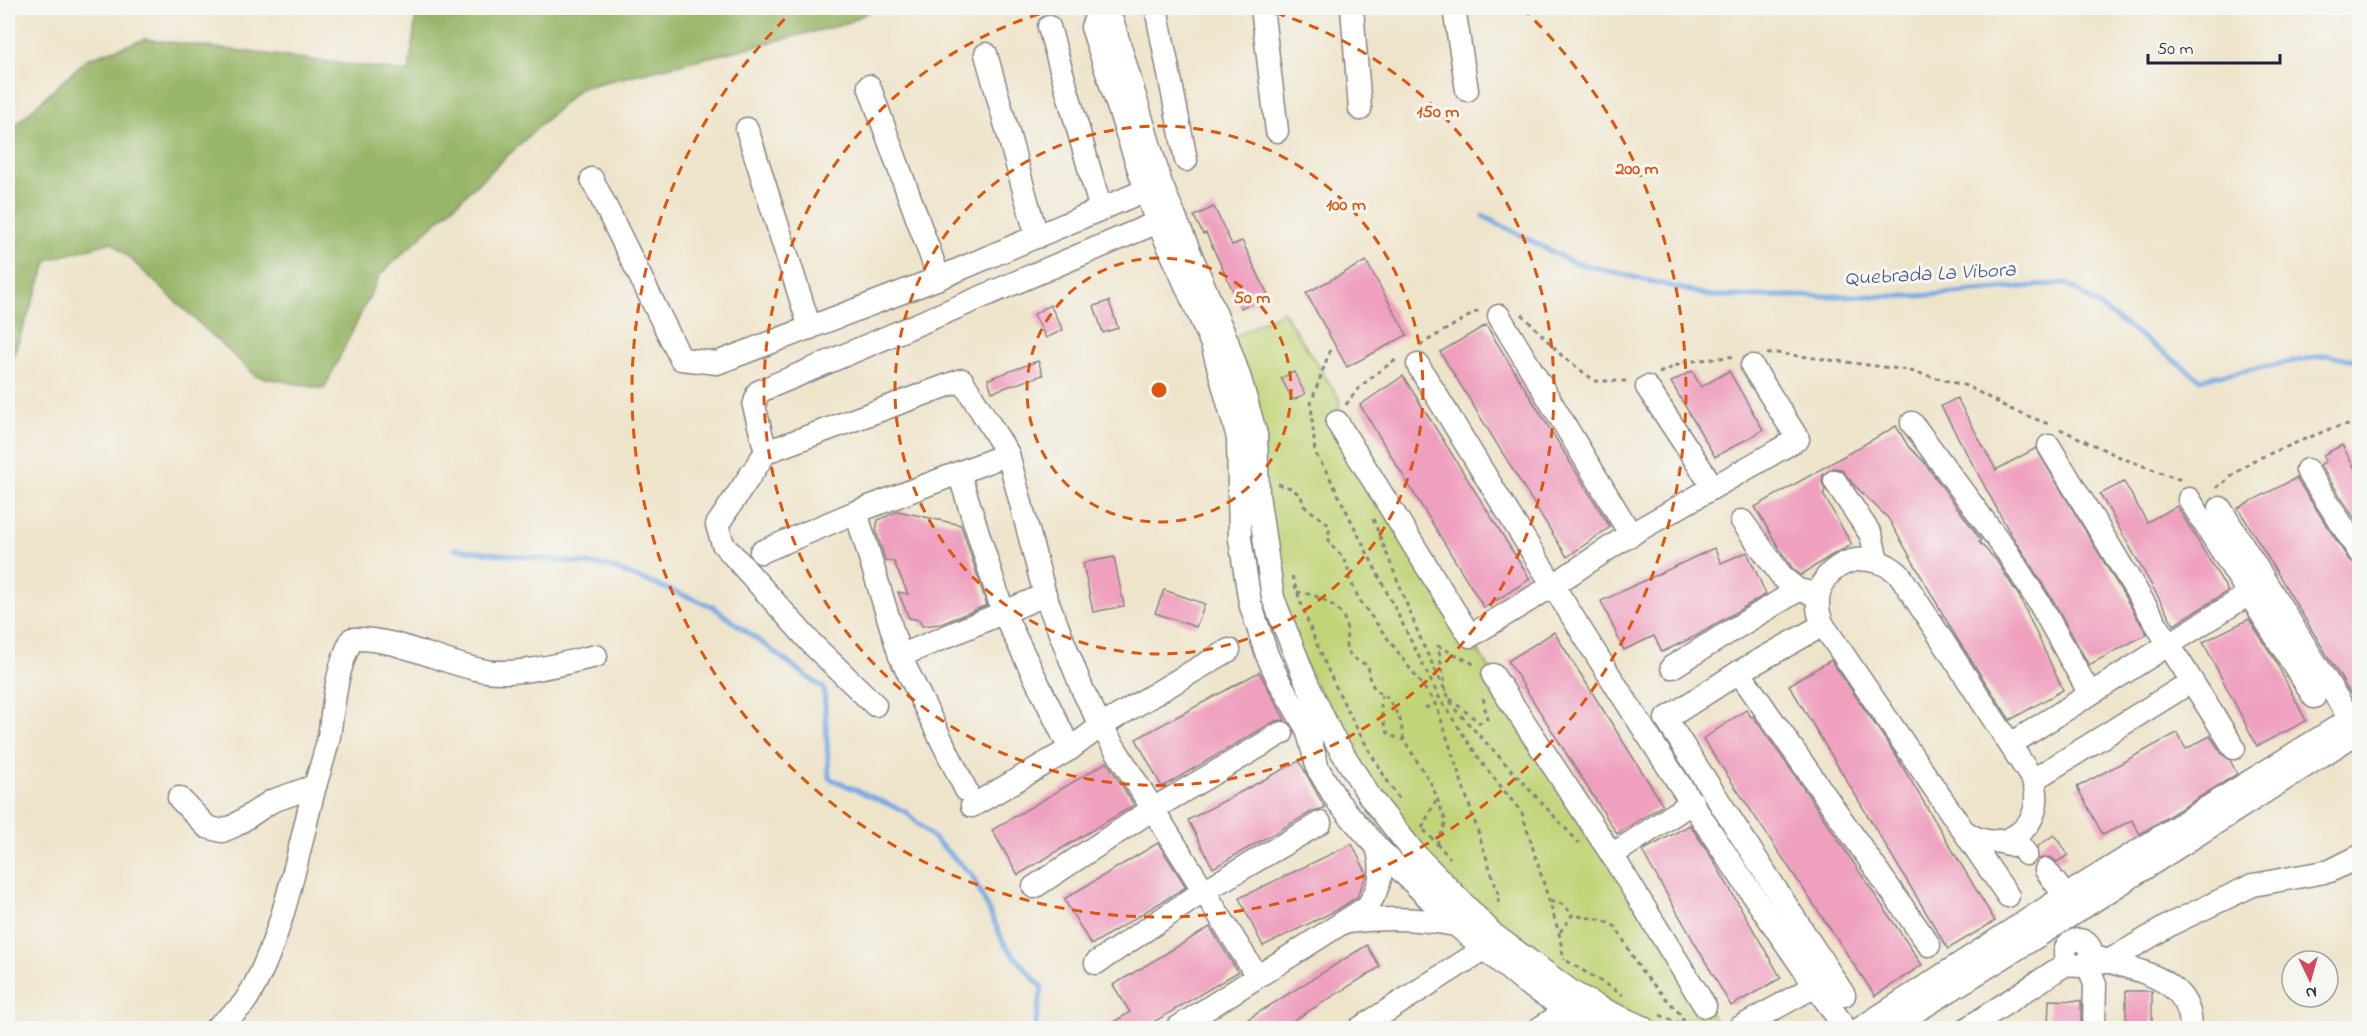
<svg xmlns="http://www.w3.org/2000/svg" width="2367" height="1036" viewBox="0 0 2367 1036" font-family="'Indie Flower',sans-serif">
<rect width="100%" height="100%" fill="#f6f6f2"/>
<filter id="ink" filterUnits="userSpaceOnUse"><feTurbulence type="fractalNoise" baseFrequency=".0167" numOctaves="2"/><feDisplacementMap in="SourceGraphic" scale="12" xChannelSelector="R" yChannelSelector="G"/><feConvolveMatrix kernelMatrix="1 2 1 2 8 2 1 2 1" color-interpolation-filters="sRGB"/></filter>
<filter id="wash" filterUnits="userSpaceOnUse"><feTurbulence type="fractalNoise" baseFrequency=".008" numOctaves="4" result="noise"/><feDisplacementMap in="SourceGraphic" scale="24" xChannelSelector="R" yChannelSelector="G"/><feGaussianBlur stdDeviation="1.35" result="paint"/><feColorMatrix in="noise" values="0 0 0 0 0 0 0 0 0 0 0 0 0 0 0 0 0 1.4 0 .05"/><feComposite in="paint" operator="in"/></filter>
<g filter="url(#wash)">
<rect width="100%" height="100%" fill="#eee4ca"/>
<path fill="#c1d478" stroke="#727b5a" stroke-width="1.5" d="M1283,311L1340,400L1337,423L1493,675L1612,855L1720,1028H1644L1572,992L1392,825L1282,622L1227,341Z"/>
<path fill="#98b668" stroke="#5d6c52" stroke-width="1.5" d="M417,8H876L846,24L580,88L380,275L324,389L256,376L112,242L48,260L8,369V132L87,59L145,39L409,72Z"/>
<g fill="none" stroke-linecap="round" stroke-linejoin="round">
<g stroke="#78a9e3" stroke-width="5">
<path d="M1483,216L1572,262L1711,296H1919L2067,283L2200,379L2327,355L2360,361"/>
<path d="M455,549L607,566L712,606L824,689L829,778L906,812L972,875L1005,945L1042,988L1035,1028"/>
</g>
</g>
<g id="blocks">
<g fill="#efa0bf">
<path d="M1214,207L1232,245L1242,241L1268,295L1241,308L1206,233L1203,234L1194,216Z"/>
<path d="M1366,261L1407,335L1347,367L1306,293Z"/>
<path d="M1109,301L1118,328L1103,333L1094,306Z"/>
<path d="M1050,305L1063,330L1046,338L1034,314Z"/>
<path d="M1486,325L1610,527L1567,557L1440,352Z"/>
<path d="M1038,361L1043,375L992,392L988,379Z"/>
<path d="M1692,371L1701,387L1729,371L1763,430L1715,457L1671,382Z"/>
<path d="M1294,372L1305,394L1293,400L1281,378Z"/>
<path d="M1403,376L1530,579L1484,608L1360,405Z"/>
<path d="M1957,398L1996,470L2036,448L2147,634L2089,665L2052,599L2009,531L1941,406Z"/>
<path d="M1896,426L1908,446L1924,462L1981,540L1979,542L1996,560L2019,596L2063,690L2010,720L1956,637L1888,518L1855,486L1841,469L1834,468L1823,475L1822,482L1825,491L1823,494L1852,545L1832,555L1801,575L1793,569L1780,550L1755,507Z"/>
<path d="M2342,445L2360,478V527L2320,465L2326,461L2323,455Z"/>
<path d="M2296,478L2349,560L2360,566V687L2350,693L2238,508Z"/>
<path d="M2124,482L2147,522L2177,506L2228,591L2174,625L2100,494Z"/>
<path d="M898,511L961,525L987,605L941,624L922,626L919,620L909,618L898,592L908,594L894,562L885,560L876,530L878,520Z"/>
<path d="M1714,548L1721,563L1747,552L1766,594L1696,636L1662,652L1654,636L1624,650L1601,601Z"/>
<path d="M1114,557L1124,606L1093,612L1083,563Z"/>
<path d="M1164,590L1205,604L1196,627L1155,613Z"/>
<path d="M2249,619L2275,660L2306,721L2257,746L2203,642Z"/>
<path d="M1554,632L1663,805L1617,834L1508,661Z"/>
<path d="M1831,660L1895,754L1995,921L1948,949L1789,685Z"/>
<path d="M1259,672L1285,720L1275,721L1162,787L1136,739Z"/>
<path d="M1746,710L1751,717L1753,716L1796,777L1922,965L1875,996L1703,739Z"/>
<path d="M2177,733L2186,749L2210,736L2223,755L2230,760L2237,774L2140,834L2132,820L2103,835L2077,787Z"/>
<path d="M1299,761L1325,808L1313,811L1213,868L1188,820Z"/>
<path d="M1107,762L1134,805L1018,875L992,830Z"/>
<path d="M1690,825L1712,858L1781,978L1731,1006L1642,851Z"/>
<path d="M2054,835L2068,855L2057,862L2051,857L2038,859L2037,847Z"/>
<path d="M1158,843L1186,887L1091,945L1064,899Z"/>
<path d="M1352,844L1367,874L1357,897L1337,910L1263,946L1239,898Z"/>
<path d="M1210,927L1238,972L1142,1029H1102L1130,1012L1113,985Z"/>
<path d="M1367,945L1380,967L1280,1029H1232Z"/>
<rect x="2126" y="991" width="26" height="38"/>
<path d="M2049,1000L2081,1001V1029H2048Z"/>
</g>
</g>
</g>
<g filter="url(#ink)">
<use href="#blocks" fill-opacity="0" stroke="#888382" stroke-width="1.5"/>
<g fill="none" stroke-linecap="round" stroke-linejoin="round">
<g stroke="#888382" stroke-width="25">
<g id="minor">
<path d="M1156,8L1186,160"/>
<path d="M1262,8L1277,131"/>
<path d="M1352,8L1360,109"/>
<path d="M1454,8L1467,90"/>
<path d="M1049,27L1101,210"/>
<path d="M986,54L1037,237"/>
<path d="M869,86L939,278"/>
<path d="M747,129L810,328"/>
<path d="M592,179L681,359L717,363L939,278L1146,190"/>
<path d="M1499,316L1631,535"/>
<path d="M1418,365C1554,590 1693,814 1845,1028"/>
<path d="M1647,387L1713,487"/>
<path d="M1337,422L1470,636L1552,586L1623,539L1798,439L1752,366"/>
<path d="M1912,423L2007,552L2041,606L2090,694"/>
<path d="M2049,446L2169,645L2234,748"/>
<path d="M766,452L962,380L1008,454L1045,595L1083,691L1101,726L1257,976"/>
<path d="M2307,470L2360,553"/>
<path d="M959,473L1003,612L1070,749"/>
<path d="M1835,481L1871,535L1877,560"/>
<path d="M2189,499L2314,697"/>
<path d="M2220,508L2350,719"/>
<path d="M856,512L900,656L966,790"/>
<path d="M1742,521L1783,578L1798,590L1812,593"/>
<path d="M761,552L856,512L1008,454"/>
<path d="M1823,625L1739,672L1666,719L1844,995"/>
<path d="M900,656L1045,595"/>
<path d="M1672,667L1798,590"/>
<path d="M1739,672L1929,945"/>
<path d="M1493,675L1612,855L1705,1006"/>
<path d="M875,705L812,644L723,544L717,525L766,452L754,406L758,392L1158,222"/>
<path d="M2011,744L2249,594"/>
<path d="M2033,780L2178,690"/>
<path d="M315,786C320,769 326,752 329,736C334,703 336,669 352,639C398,637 441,664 486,671C519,676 564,663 596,656"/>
<path d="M179,798L207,827L222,831L234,826L272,801L315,786C298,851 282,944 246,1000C239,1011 225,1020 216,1028"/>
<path d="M972,806L1070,749L1101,726L1229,650"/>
<path d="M1964,831C2002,860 2049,825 2033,780L1900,575C1860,537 1800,575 1823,625L2008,896"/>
<path d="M1997,841L2021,847L2026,854"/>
<path d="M1612,855L1693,802"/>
<path d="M2046,870L2065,896"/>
<path d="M1034,887L1153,809L1282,733"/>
<path d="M1347,922C1384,917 1419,918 1456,925"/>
<circle cx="2078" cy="953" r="13"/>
<path d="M2091,955C2128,971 2191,973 2191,1028"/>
<path d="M2087,962L2095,984L2094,1028"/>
<path d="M2107,962L2173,923L2253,885L2330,871L2360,856"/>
<path d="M1096,963L1204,891L1320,823"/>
<path d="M1177,1028L1367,907C1381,887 1384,871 1377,847"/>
<path d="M1360,1028L1484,949"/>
<path d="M1540,1028L1566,1011"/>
<path d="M1596,1028L1524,982L1456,925L1377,847L1338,802L1318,769L1307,729L1279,681L1267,655L1250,603L1240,539L1238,438L1212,344L1152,209L1092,27L1098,12L1113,23L1161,184L1227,341L1240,379L1256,435L1258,495L1273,598L1306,681L1331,734L1370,797L1416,855L1494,935L1572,992L1600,1008L1644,1028"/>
<path d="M1739,1028L1815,986"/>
<path d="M1861,1028L2054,903L2360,713"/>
<path d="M1889,1028L2057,924L2360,731"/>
<path d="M1968,1028L2069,962"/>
</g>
</g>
<g stroke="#888382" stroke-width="3" stroke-dasharray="4.5 4.5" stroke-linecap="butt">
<path d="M1522,314L1563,357L1595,381H1630"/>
<path d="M1420,345L1481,309"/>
<path d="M1330,350L1311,403L1315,453L1328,474L1441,701L1482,763L1522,813L1559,933L1564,960"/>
<path d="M1767,354L1776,353L1907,370L1967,386L2010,409L2051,425"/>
<path d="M1659,373L1685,362L1737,356"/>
<path d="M1346,405C1359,384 1379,371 1399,358"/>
<path d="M2060,429L2122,458L2181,480"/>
<path d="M1278,484L1291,488L1301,496L1304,506L1327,523L1329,528V543L1343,557L1348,567V576L1360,601L1436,704L1499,896L1497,908"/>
<path d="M2216,488L2252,461L2332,428L2360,423"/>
<path d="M1373,519L1423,645L1454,708L1579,843"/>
<path d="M1292,576C1317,655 1354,730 1399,799"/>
<path d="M1297,592C1313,593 1339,604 1345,621C1348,630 1346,641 1346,650L1355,659L1369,666L1368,675L1375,690L1388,698L1400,719L1404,740L1432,785L1446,822L1437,844"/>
<path d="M1446,691L1438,646L1476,665"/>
<path d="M1382,695C1379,707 1383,725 1389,735L1404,740"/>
<path d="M1450,699L1480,723L1487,719L1483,697"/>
<path d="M1425,708L1435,704"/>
<path d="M1422,828L1436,800"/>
<path d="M1424,830L1450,858"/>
<path d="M1550,902C1561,901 1566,906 1572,915"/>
<path d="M1560,932L1572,915L1603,920L1616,927L1641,971L1682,1016L1685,1027"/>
<path d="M1567,961L1623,995"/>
<path d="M1660,1015L1689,1028"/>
</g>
<use href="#minor" stroke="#fff" stroke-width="22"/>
</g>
</g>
<g fill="none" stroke="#de560e" stroke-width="3" stroke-dasharray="10 8">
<circle cx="1159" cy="390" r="132"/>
<circle cx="1159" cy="390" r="264"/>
<path d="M1258 8A395 395 0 1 1 1060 8"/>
<path d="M1522 8A527 527 0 1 1 796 8"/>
</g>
<g text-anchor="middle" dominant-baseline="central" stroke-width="6" stroke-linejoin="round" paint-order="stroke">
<g font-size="21" font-style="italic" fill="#44587e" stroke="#f6f6f2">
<text transform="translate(1930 275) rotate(-3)">Quebrada La Vibora</text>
</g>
</g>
<circle cx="1159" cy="390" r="9" fill="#de560e" stroke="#f6f6f2" stroke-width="3"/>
<g font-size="18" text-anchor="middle" font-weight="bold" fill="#de560e" stroke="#f6f6f2" stroke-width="6" stroke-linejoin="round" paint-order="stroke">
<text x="1438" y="117">150 m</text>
<text x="1637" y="174">200 m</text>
<text x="1346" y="210">100 m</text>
<text x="1252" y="303">50 m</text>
</g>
<rect width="2367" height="1036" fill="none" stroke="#f6f6f2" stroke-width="30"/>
<g transform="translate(2310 979) rotate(175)"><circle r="28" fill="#f6f6f2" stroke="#a1a1a9" stroke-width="1.5"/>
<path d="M0-4.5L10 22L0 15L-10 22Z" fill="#d1495b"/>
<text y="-9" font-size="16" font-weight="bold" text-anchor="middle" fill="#22223b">N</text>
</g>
<path d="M2148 54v9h132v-9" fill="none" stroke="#22223b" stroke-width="3"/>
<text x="2157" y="54" font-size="18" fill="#22223b" stroke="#f6f6f2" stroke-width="4.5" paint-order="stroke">50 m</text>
</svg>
